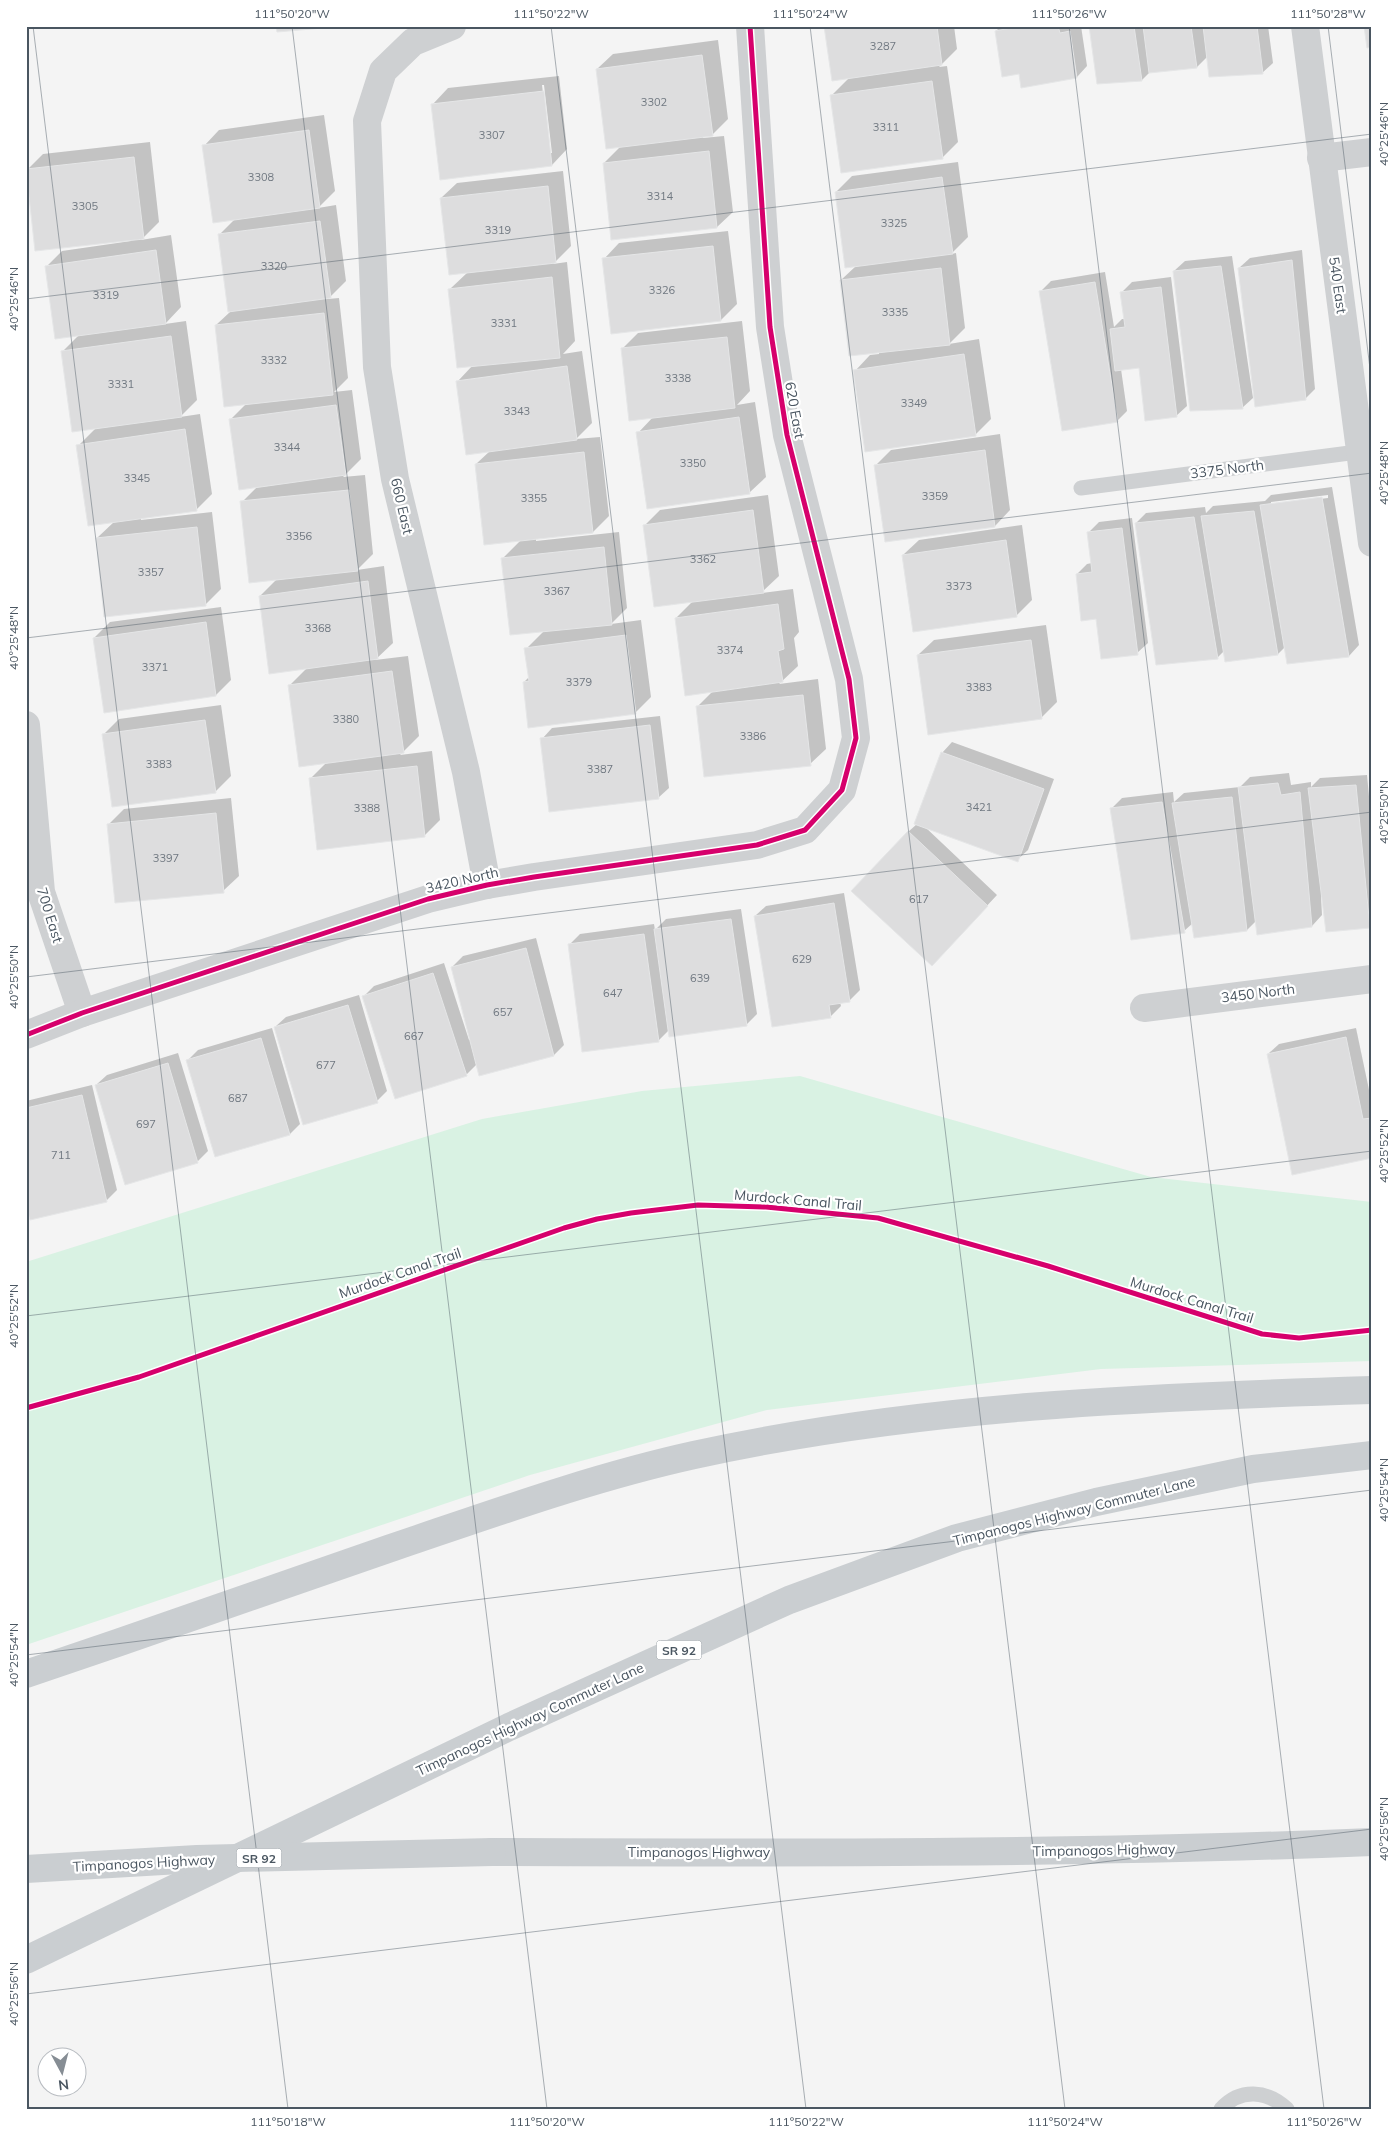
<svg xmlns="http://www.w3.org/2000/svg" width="1398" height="2135" viewBox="0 0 1398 2135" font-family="Mulish,sans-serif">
<rect width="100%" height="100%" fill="#f4f4f4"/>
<path fill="#d9f2e3" d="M800,1076L1151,1177L1372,1202V1361L1101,1369L767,1410L530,1475L26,1645V1262L482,1119L642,1091Z"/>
<g fill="#0003" fill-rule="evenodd">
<path d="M825,26H954L957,49L939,67L947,66L958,142L942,158L831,96L849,78Z"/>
<path d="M1001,26H1081L1087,66L1077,77L1020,72L996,31Z"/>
<path d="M1091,26H1268L1273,63L1262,73L1208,56L1197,67L1150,72L1142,80Z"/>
<path d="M718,40L728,119L712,135L702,136L703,138L724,136L733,212L717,227L604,163L621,146L597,69L613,54Z"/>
<path d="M559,76L567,149L552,165L433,104L448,88ZM542,85H544L552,153H550Z"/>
<path d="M324,115L335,191L318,208L336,205L346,281L328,299L339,298L348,378L334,392L352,390L361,459L343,477L365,475L373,554L357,570L384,566L393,643L375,660L408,656L419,736L400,755L432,751L440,820L424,836L310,779L327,762L289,686L307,668L260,596L278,578L242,502L257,487L230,420L246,404L216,325L230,312L219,235L236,218L204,146L219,130Z"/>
<path d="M150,142L159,222L141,240L171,235L181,307L165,324L186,321L197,400L180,417L200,414L212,494L196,510L141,517V520L212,512L221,589L205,605L97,538L115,521L78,446L96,428L62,352L79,335L47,266L62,251L131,241V239L27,170L43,154Z"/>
<path d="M958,162L968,237L951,254L956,253L965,328L949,344L979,339L991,419L975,435L855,371L870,355L879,354V352L841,280L856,266L836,192L852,176Z"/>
<path d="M563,171L571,246L553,264L567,262L575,341L563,354L582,351L592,423L576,439L600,437L609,516L593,532L536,538V541L619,532L627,608L611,624L641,620L651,697L635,713L524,682L529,677L526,649L544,631L503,558L521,540L476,464L490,451L458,381L473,365L450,289L468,272L441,198L457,183Z"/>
<path d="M728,231L737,304L721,320L604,259L619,243Z"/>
<path d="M1302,250L1315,389L1305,399L1239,268L1250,258Z"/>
<path d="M1232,256L1253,398L1242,408L1174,271L1185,261Z"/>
<path d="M1105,272L1114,327L1122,319H1125L1122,292L1132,282L1171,277L1187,406L1176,416L1140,367L1121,369L1127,411L1117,421L1041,291L1051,281Z"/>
<path d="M742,321L750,391L737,405L755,402L766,477L750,492L648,507L638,433L654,416L622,349L638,333Z"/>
<path d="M1000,434L1010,510L995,526L876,465L891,450Z"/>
<path d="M1332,487L1359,645L1349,656L1285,647L1278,654L1224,651L1217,658L1136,523L1146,513L1205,507L1206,513L1213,506L1265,501L1271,495ZM1328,495V498L1271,505V502Z"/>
<path d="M768,495L779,576L761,593L793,589L799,632L794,638L798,666L779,684L818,679L826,749L810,764L697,707L714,690L676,618L693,601L645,525L660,510Z"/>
<path d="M1132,518L1148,643L1137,653L1097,617L1077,574L1087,564L1092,563L1088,533L1099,522Z"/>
<path d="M1022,525L1032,600L1016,616L903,555L919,540Z"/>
<path d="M221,607L231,680L216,695L94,638L110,622Z"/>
<path d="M1046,625L1057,702L1041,718L918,655L934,640Z"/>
<path d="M221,705L231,776L215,792L103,735L119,719Z"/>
<path d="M660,716L669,788L658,798L542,739L552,728Z"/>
<path d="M952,742L1054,779L1028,850L1017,860L924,826L997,895L942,954L908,832L917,824L942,753Z"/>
<path d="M1289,773L1291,785L1311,782V787L1320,778L1367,775L1372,828V925L1370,927L1323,896L1321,897L1322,915L1312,926L1257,920L1247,930L1193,923L1184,931L1111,809L1122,798L1173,792L1174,802L1184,793L1240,787L1250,777Z"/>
<path d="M231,798L239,876L223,891L109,824L124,809Z"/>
<path d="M844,893L860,990L849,1001L840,1002L841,1006L831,1016L755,916L766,906Z"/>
<path d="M741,909L757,1014L746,1025L670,1029L658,1041L569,945L580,934L654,924L655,930L666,919Z"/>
<path d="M536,938L564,1045L554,1055L477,1064L466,1075L363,997L374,986L444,963L469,1040H471L452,967L463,956Z"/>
<path d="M359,995L387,1091L377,1101L275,1027L286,1017Z"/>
<path d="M272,1028L300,1124L290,1134L188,1060L198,1050Z"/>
<path d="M1356,1028L1372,1104V1157L1268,1054L1279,1044Z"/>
<path d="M178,1053L208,1151L197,1162L96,1085L107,1075Z"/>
<path d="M92,1085L117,1190L106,1201L26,1199V1101Z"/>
</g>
<g fill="#ddddde" stroke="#e5e6e7">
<path d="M276,26H334V27L277,32Z"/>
<path d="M824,26H937L942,65L832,81Z"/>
<path d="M1011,26H1058L1060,33L1070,31L1077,78L1021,88L1019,74L1002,77L995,31L1011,28Z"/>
<path d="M1089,26H1134L1142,81L1097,84Z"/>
<path d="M1143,26H1191L1197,68L1149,73Z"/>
<path d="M1203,26H1257L1263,74L1209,77Z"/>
<path d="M1364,26H1372V47L1367,48Z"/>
<path d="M702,55L713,136L606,149L596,69Z"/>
<path d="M932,81L943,159L841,173L830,95Z"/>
<path d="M544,91L552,166L440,180L431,104Z"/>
<path d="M309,130L320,208L213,223L202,145Z"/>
<path d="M709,151L717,228L611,240L603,163Z"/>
<path d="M134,157L144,239L35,251L26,169Z"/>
<path d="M942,177L953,254L845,268L835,192Z"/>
<path d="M548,186L556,263L449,275L440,198Z"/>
<path d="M320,221L331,298L228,312L218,234Z"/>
<path d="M713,246L721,321L611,334L602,258Z"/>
<path d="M156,250L166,324L55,339L45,266Z"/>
<path d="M1292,260L1306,400L1255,407L1238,268Z"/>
<path d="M1221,266L1243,409L1190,411L1173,271Z"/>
<path d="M941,268L950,345L849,356L840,280Z"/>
<path d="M552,277L560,358L457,368L448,289Z"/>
<path d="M1095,282L1118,422L1062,431L1039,291Z"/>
<path d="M1161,287L1177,417L1145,421L1139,368L1115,371L1110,329L1125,327L1120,292Z"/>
<path d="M324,313L333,395L224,407L215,325Z"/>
<path d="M171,336L182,417L72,432L61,351Z"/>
<path d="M727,337L735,408L629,421L621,348Z"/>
<path d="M964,354L976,436L865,452L853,370Z"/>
<path d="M567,366L577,440L466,455L456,381Z"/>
<path d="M336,405L346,475L239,490L229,419Z"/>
<path d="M739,417L750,494L647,509L636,432Z"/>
<path d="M185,429L197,511L88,526L76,445Z"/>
<path d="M985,450L995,527L885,542L874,465Z"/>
<path d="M584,452L593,533L484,545L475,464Z"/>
<path d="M349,490L358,571L249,583L240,501Z"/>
<path d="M1322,497L1349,657L1287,664L1260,505Z"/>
<path d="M753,510L764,593L654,607L643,525Z"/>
<path d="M1254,511L1278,655L1225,662L1201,516Z"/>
<path d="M1194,517L1218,659L1156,665L1135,523Z"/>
<path d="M197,527L206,606L104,617L96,538Z"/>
<path d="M1122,528L1138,655L1101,659L1096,619L1081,621L1076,574L1092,572L1087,532Z"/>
<path d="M1006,540L1017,617L913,632L902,555Z"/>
<path d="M604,547L612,625L510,635L501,558Z"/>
<path d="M368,581L378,659L269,674L259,596Z"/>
<path d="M778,604L784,649L778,651L783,682L685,696L675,618Z"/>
<path d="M206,622L216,696L104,713L93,638Z"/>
<path d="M626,635L636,714L528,728L523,682L529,681L524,648Z"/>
<path d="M1031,640L1042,719L928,735L917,655Z"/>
<path d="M392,671L404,753L299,767L288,685Z"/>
<path d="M803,695L811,766L704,777L696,706Z"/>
<path d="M205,720L216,793L112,807L102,734Z"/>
<path d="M650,725L659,799L549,812L540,738Z"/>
<path d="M941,752L1044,789L1018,862L914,824Z"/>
<path d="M417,766L425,837L317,850L309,778Z"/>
<path d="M1278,783L1281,795L1300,792L1312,927L1257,935L1238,787Z"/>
<path d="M1356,785L1370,928L1326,932L1308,788Z"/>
<path d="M1232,797L1247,931L1194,938L1172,803Z"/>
<path d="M1162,802L1185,933L1131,940L1110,808Z"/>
<path d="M216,813L224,893L115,903L107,824Z"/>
<path d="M908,831L988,906L932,966L851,891Z"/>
<path d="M834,903L850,1002L829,1005L831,1018L772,1027L754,916Z"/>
<path d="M731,919L747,1026L669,1037L654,929Z"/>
<path d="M644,934L659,1042L582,1052L568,944Z"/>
<path d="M526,948L554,1056L479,1076L451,967Z"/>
<path d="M433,973L467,1076L395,1099L362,996Z"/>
<path d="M348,1005L378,1103L303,1125L274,1027Z"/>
<path d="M1346,1037L1363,1119L1372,1118V1158L1292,1175L1267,1054Z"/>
<path d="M261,1038L290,1135L215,1157L186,1060Z"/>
<path d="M168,1063L198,1163L125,1185L95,1085Z"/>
<path d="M82,1095L107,1202L30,1220L26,1205V1108Z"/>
</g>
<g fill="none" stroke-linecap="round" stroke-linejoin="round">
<g stroke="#ced0d2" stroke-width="15">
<path d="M1081,488L1365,451"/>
<path d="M1221,2109C1240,2088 1267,2090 1287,2109"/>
</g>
<g stroke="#ced0d2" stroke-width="28">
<path d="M452,26L413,42L383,71L367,121L377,367L395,479L466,772L487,885"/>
<path d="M1305,26L1372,543"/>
<path d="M1321,158L1372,152"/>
<path d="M26,725L41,892L82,1013"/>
<path d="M1144,1008L1372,979"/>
<path d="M26,1035L82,1013L428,899L487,885L534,877L757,845L805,830L842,790L856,738L849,679L787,435L770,327L750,26"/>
</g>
<g stroke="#caced1" stroke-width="28">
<path d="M26,1674C147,1633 268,1591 388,1549C489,1515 590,1478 694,1455C917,1406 1144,1397 1372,1390"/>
<path d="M492,1852C785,1853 1078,1854 1372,1842"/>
<path d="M26,1960L509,1727L789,1600L957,1538L1096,1502L1253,1469L1372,1455"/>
</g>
<path stroke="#caced1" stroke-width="28" d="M26,1869L197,1859L492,1852"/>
<g stroke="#fff" stroke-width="8">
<g id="cycleway">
<path d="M26,1035L82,1013L428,899L487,885L534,877L757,845L805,830L842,790L856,738L849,679L787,435L770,327L750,26"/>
<path d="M26,1408L139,1377L564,1228L597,1219L631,1213L698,1205L766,1207L878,1218L1048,1266L1262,1334L1299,1338L1372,1330"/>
</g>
</g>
<use href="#cycleway" stroke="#d6006c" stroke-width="5"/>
</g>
<path fill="none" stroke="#4a5661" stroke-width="1" stroke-opacity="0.45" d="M33,26L288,2109M292,26L547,2109M551,26L806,2109M810,26L1065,2109M1069,26L1324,2109M1328,26L1372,385M26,299L1372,134M26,638L1372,473M26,977L1372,812M26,1316L1372,1151M26,1655L1372,1490M26,1994L1372,1829M26,2085L29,2109"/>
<g text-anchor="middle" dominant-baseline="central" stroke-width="4.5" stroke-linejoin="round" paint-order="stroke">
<g font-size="11" fill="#707881">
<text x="883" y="46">3287</text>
<text x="654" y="102">3302</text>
<text x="886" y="127">3311</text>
<text x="492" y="135">3307</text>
<text x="261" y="177">3308</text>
<text x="660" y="196">3314</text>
<text x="85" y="206">3305</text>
<text x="894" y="223">3325</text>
<text x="498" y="230">3319</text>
<text x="274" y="266">3320</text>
<text x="662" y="290">3326</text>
<text x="106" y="295">3319</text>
<text x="895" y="312">3335</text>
<text x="504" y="323">3331</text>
<text x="274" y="360">3332</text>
<text x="678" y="378">3338</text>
<text x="121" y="384">3331</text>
<text x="914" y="403">3349</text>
<text x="517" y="411">3343</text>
<text x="287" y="447">3344</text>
<text x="693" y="463">3350</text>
<text x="137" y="478">3345</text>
<text x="935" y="496">3359</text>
<text x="534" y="498">3355</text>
<text x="299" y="536">3356</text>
<text x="703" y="559">3362</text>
<text x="151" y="572">3357</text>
<text x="959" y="586">3373</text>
<text x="557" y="591">3367</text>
<text x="318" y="628">3368</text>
<text x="730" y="650">3374</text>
<text x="155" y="667">3371</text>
<text x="579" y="682">3379</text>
<text x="979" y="687">3383</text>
<text x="346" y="719">3380</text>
<text x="753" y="736">3386</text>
<text x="159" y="764">3383</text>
<text x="600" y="769">3387</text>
<text x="979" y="807">3421</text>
<text x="367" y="808">3388</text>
<text x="166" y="858">3397</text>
<text x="919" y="899">617</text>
<text x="802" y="959">629</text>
<text x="700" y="978">639</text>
<text x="613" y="993">647</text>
<text x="503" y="1012">657</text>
<text x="414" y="1036">667</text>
<text x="326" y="1065">677</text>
<text x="238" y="1098">687</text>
<text x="146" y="1124">697</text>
<text x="61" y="1155">711</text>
</g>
<g fill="#fff" stroke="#808990" stroke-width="1">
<rect x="656.5" y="1640.5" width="45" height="19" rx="4"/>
<rect x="236.5" y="1848.5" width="45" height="19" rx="4"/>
</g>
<g font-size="12" font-weight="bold" fill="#4a5661">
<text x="679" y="1650">SR 92</text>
<text x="259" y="1858">SR 92</text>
</g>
<g font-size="14" fill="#4a5661" stroke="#fff">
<text transform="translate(1338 285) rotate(82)">540 East</text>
<text transform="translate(795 410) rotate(80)">620 East</text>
<text transform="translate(1227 469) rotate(-7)">3375 North</text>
<text transform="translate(402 506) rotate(77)">660 East</text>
<text transform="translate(462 880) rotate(-13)">3420 North</text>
<text transform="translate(50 915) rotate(73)">700 East</text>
<text transform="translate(1258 993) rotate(-7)">3450 North</text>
<text transform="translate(798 1200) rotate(5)">Murdock Canal Trail</text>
<text transform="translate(400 1273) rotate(-19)">Murdock Canal Trail</text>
<text transform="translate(1192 1300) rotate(17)">Murdock Canal Trail</text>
<text transform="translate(1074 1511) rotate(-14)">Timpanogos Highway Commuter Lane</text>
<text transform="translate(530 1719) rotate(-25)">Timpanogos Highway Commuter Lane</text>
<text transform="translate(1104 1850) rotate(-1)">Timpanogos Highway</text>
<text x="699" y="1852">Timpanogos Highway</text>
<text transform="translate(144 1863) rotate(-3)">Timpanogos Highway</text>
</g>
</g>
<rect width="1398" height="2135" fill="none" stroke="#ffffff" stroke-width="55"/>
<g transform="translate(62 2072) rotate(173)"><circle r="24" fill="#ffffff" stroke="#b7bbc0"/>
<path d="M0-4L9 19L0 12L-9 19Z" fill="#868d94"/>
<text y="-8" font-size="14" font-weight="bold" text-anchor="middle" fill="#4a5661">N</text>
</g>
<rect x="28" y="28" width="1342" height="2080" fill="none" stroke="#4a5661" stroke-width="2"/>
<g font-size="12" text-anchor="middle" fill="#4a5661">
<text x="292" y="18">111°50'20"W</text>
<text x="551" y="18">111°50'22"W</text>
<text x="810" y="18">111°50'24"W</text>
<text x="1069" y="18">111°50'26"W</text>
<text x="1328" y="18">111°50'28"W</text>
<text transform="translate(1384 134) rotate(-90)" y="4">40°25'46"N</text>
<text transform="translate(14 299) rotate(-90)" y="4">40°25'46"N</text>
<text transform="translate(1384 473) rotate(-90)" y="4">40°25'48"N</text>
<text transform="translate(14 638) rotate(-90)" y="4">40°25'48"N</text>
<text transform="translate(1384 812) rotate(-90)" y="4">40°25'50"N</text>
<text transform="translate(14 977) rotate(-90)" y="4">40°25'50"N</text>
<text transform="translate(1384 1151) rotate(-90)" y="4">40°25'52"N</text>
<text transform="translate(14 1316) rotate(-90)" y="4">40°25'52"N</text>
<text transform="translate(1384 1490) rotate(-90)" y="4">40°25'54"N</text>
<text transform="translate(14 1655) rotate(-90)" y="4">40°25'54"N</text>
<text transform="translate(1384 1829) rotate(-90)" y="4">40°25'56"N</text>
<text transform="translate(14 1994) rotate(-90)" y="4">40°25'56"N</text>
<text x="288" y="2126">111°50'18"W</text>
<text x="547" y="2126">111°50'20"W</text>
<text x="806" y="2126">111°50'22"W</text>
<text x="1065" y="2126">111°50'24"W</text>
<text x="1324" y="2126">111°50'26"W</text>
</g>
</svg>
